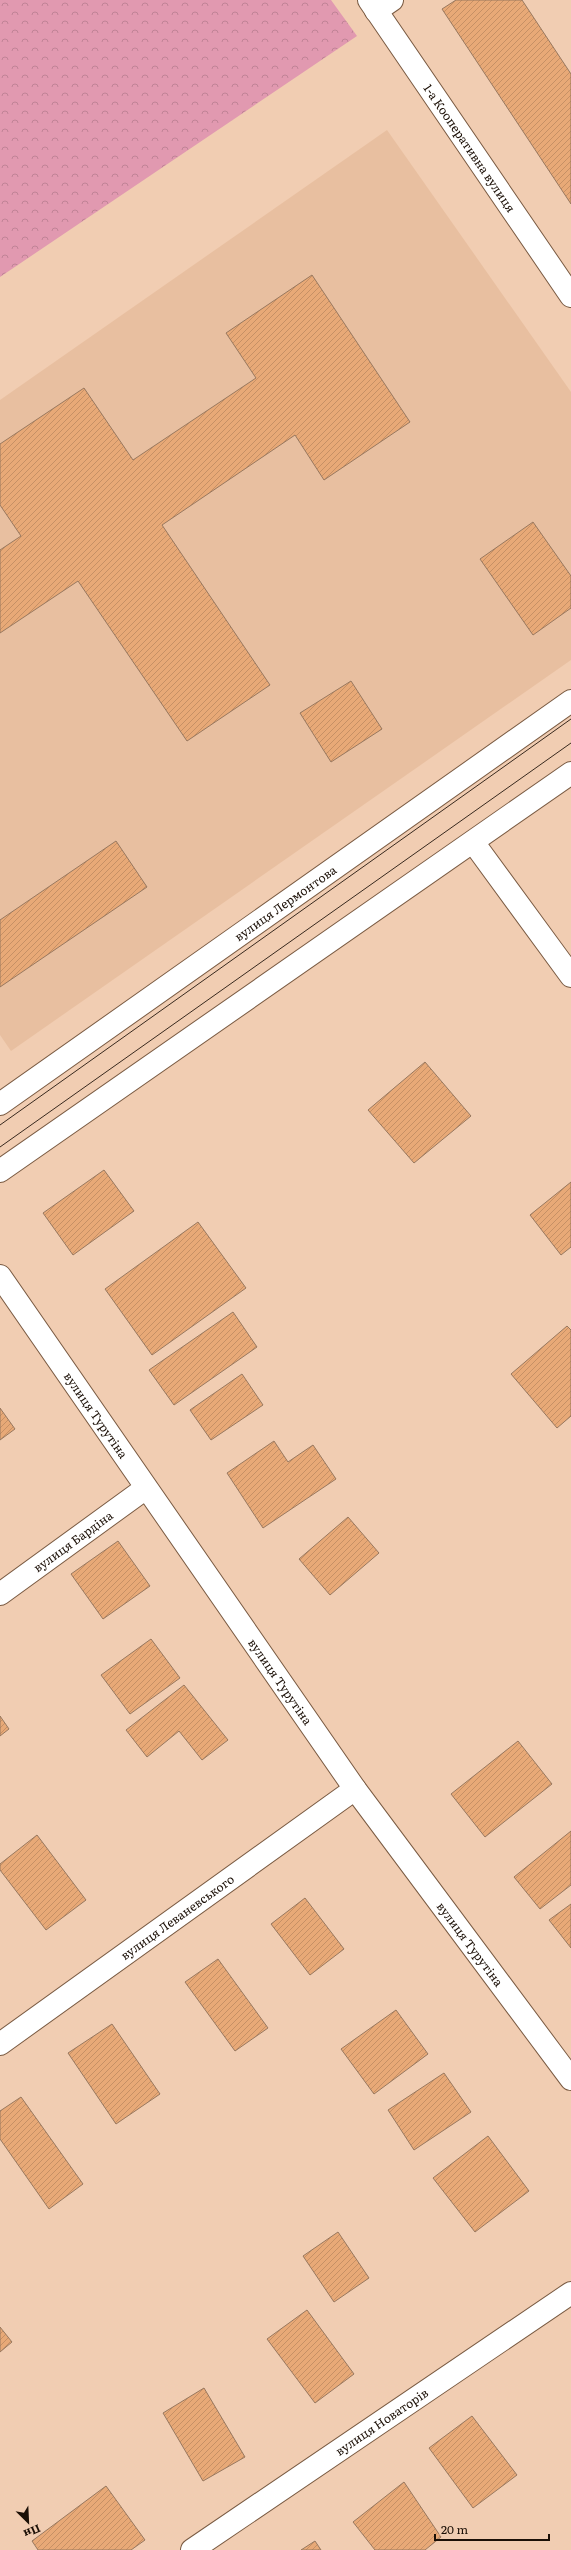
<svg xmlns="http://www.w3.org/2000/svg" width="571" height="2550" viewBox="0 0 571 2550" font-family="Literata,serif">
<defs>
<pattern id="park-crowns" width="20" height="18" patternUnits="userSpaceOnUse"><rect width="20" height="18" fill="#e199b0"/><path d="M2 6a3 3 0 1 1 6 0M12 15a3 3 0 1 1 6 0" fill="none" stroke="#c08396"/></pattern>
<pattern id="building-hatch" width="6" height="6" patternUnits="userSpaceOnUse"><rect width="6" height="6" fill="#e8a977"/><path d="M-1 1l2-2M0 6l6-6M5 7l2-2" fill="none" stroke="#c69065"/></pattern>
</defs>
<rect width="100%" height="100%" fill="#f1cdb2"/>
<path fill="#e8bfa0" d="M387,130L571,392V660L11,1051L0,1035V400Z"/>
<path fill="url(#park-crowns)" d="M0,0H331L357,36L0,277Z"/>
<g fill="url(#building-hatch)" stroke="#98785f">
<path d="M456,0H522L571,74V204L442,9Z"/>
<path d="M312,275L410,422L324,480L295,435L162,525L270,685L187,741L78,581L0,633V550L21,536L0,505V444L84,388L133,460L256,378L226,333Z"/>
<path d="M533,522L571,576V608L533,635L480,559Z"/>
<path d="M351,681L382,729L331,762L300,713Z"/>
<path d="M116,841L147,887L0,987V920Z"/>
<path d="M425,1062L471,1116L414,1163L368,1110Z"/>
<path d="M104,1170L134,1211L73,1255L43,1213Z"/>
<path d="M571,1182V1247L561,1255L530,1215Z"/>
<path d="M198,1222L246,1288L152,1355L105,1289Z"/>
<path d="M233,1312L257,1347L174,1405L149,1370Z"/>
<path d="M567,1326L571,1330V1416L557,1428L511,1374Z"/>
<path d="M242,1374L263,1405L211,1440L190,1410Z"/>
<path d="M0,1408L15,1429L0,1440Z"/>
<path d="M274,1441L288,1462L313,1445L336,1479L263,1528L227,1473Z"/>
<path d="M348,1517L379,1553L330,1595L299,1559Z"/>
<path d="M118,1541L150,1586L103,1619L71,1574Z"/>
<path d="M151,1639L180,1678L130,1714L101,1675Z"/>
<path d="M184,1685L228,1740L202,1760L179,1731L147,1757L126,1730Z"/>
<path d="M0,1716L9,1729L0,1736Z"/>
<path d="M518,1741L552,1784L485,1837L451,1794Z"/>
<path d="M571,1831V1885L540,1909L514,1877Z"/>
<path d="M37,1835L86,1900L46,1930L0,1870V1864Z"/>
<path d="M305,1898L344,1949L310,1975L271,1924Z"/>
<path d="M571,1904V1948L549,1920Z"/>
<path d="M218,1959L268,2028L235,2051L185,1982Z"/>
<path d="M396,2010L428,2054L374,2094L341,2049Z"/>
<path d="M112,2024L160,2094L116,2124L68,2053Z"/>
<path d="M444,2073L471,2112L414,2150L388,2110Z"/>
<path d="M21,2097L83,2184L49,2209L0,2139V2111Z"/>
<path d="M488,2136L529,2191L475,2232L433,2178Z"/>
<path d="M338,2232L369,2278L334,2302L303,2256Z"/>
<path d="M307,2310L354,2374L315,2403L267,2339Z"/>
<path d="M0,2327L12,2342L0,2352Z"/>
<path d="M204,2388L245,2457L203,2481L163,2413Z"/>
<path d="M472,2416L517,2475L473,2508L429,2448Z"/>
<path d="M404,2482L441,2537L425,2550H375L353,2522Z"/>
<path d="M106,2486L145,2540L131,2550H38L32,2541Z"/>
<path d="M315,2541L321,2550H301Z"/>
</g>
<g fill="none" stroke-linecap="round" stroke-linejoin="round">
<g stroke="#7a5b43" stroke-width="24">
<g id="minor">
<path id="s1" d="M369,0L571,296"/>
<path d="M376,11L392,0"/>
<path d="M473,842L571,976"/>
<path id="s2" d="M0,1104L571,701"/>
<path d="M0,1171L571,773"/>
<path id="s3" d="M0,1594L146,1488"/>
<path id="s4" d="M0,2044L355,1789"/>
<path id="s5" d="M192,2550L571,2293"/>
</g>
</g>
<g stroke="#7a5b43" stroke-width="24">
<g id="tertiary">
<path id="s6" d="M0,1276L355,1789L571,2079"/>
</g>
</g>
<use href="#minor" stroke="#fff" stroke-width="22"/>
<use href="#tertiary" stroke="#fff" stroke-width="22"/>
<g stroke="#38291e" stroke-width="1">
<path d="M0,1125L571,719"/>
<path d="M0,1147L571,743"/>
</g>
</g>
<g text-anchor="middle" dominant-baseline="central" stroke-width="4" stroke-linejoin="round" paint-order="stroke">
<g font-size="12" fill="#1b0f06" stroke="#f1cdb2">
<text stroke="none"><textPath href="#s1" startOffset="179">1-а Кооперативна вулиця</textPath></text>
<text stroke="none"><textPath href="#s2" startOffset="349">вулиця Лермонтова</textPath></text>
<text stroke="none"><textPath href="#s6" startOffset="169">вулиця Турутіна</textPath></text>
<text stroke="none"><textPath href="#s3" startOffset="90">вулиця Бардіна</textPath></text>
<text stroke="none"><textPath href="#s6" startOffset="493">вулиця Турутіна</textPath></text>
<text stroke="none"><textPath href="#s4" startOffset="218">вулиця Леваневського</textPath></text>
<text stroke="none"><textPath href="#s6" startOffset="817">вулиця Турутіна</textPath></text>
<text stroke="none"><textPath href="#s5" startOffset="229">вулиця Новаторів</textPath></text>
</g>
</g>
<g transform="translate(28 2522) rotate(156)" stroke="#f1cdb2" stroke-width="3" paint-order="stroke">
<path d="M0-3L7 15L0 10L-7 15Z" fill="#1b0f06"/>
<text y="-6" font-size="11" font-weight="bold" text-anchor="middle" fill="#1b0f06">Пн</text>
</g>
<path d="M435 2534v6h114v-6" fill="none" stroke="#1b0f06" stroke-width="2"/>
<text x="441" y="2534" font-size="12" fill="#1b0f06" stroke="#f1cdb2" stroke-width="3" paint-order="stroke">20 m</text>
</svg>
